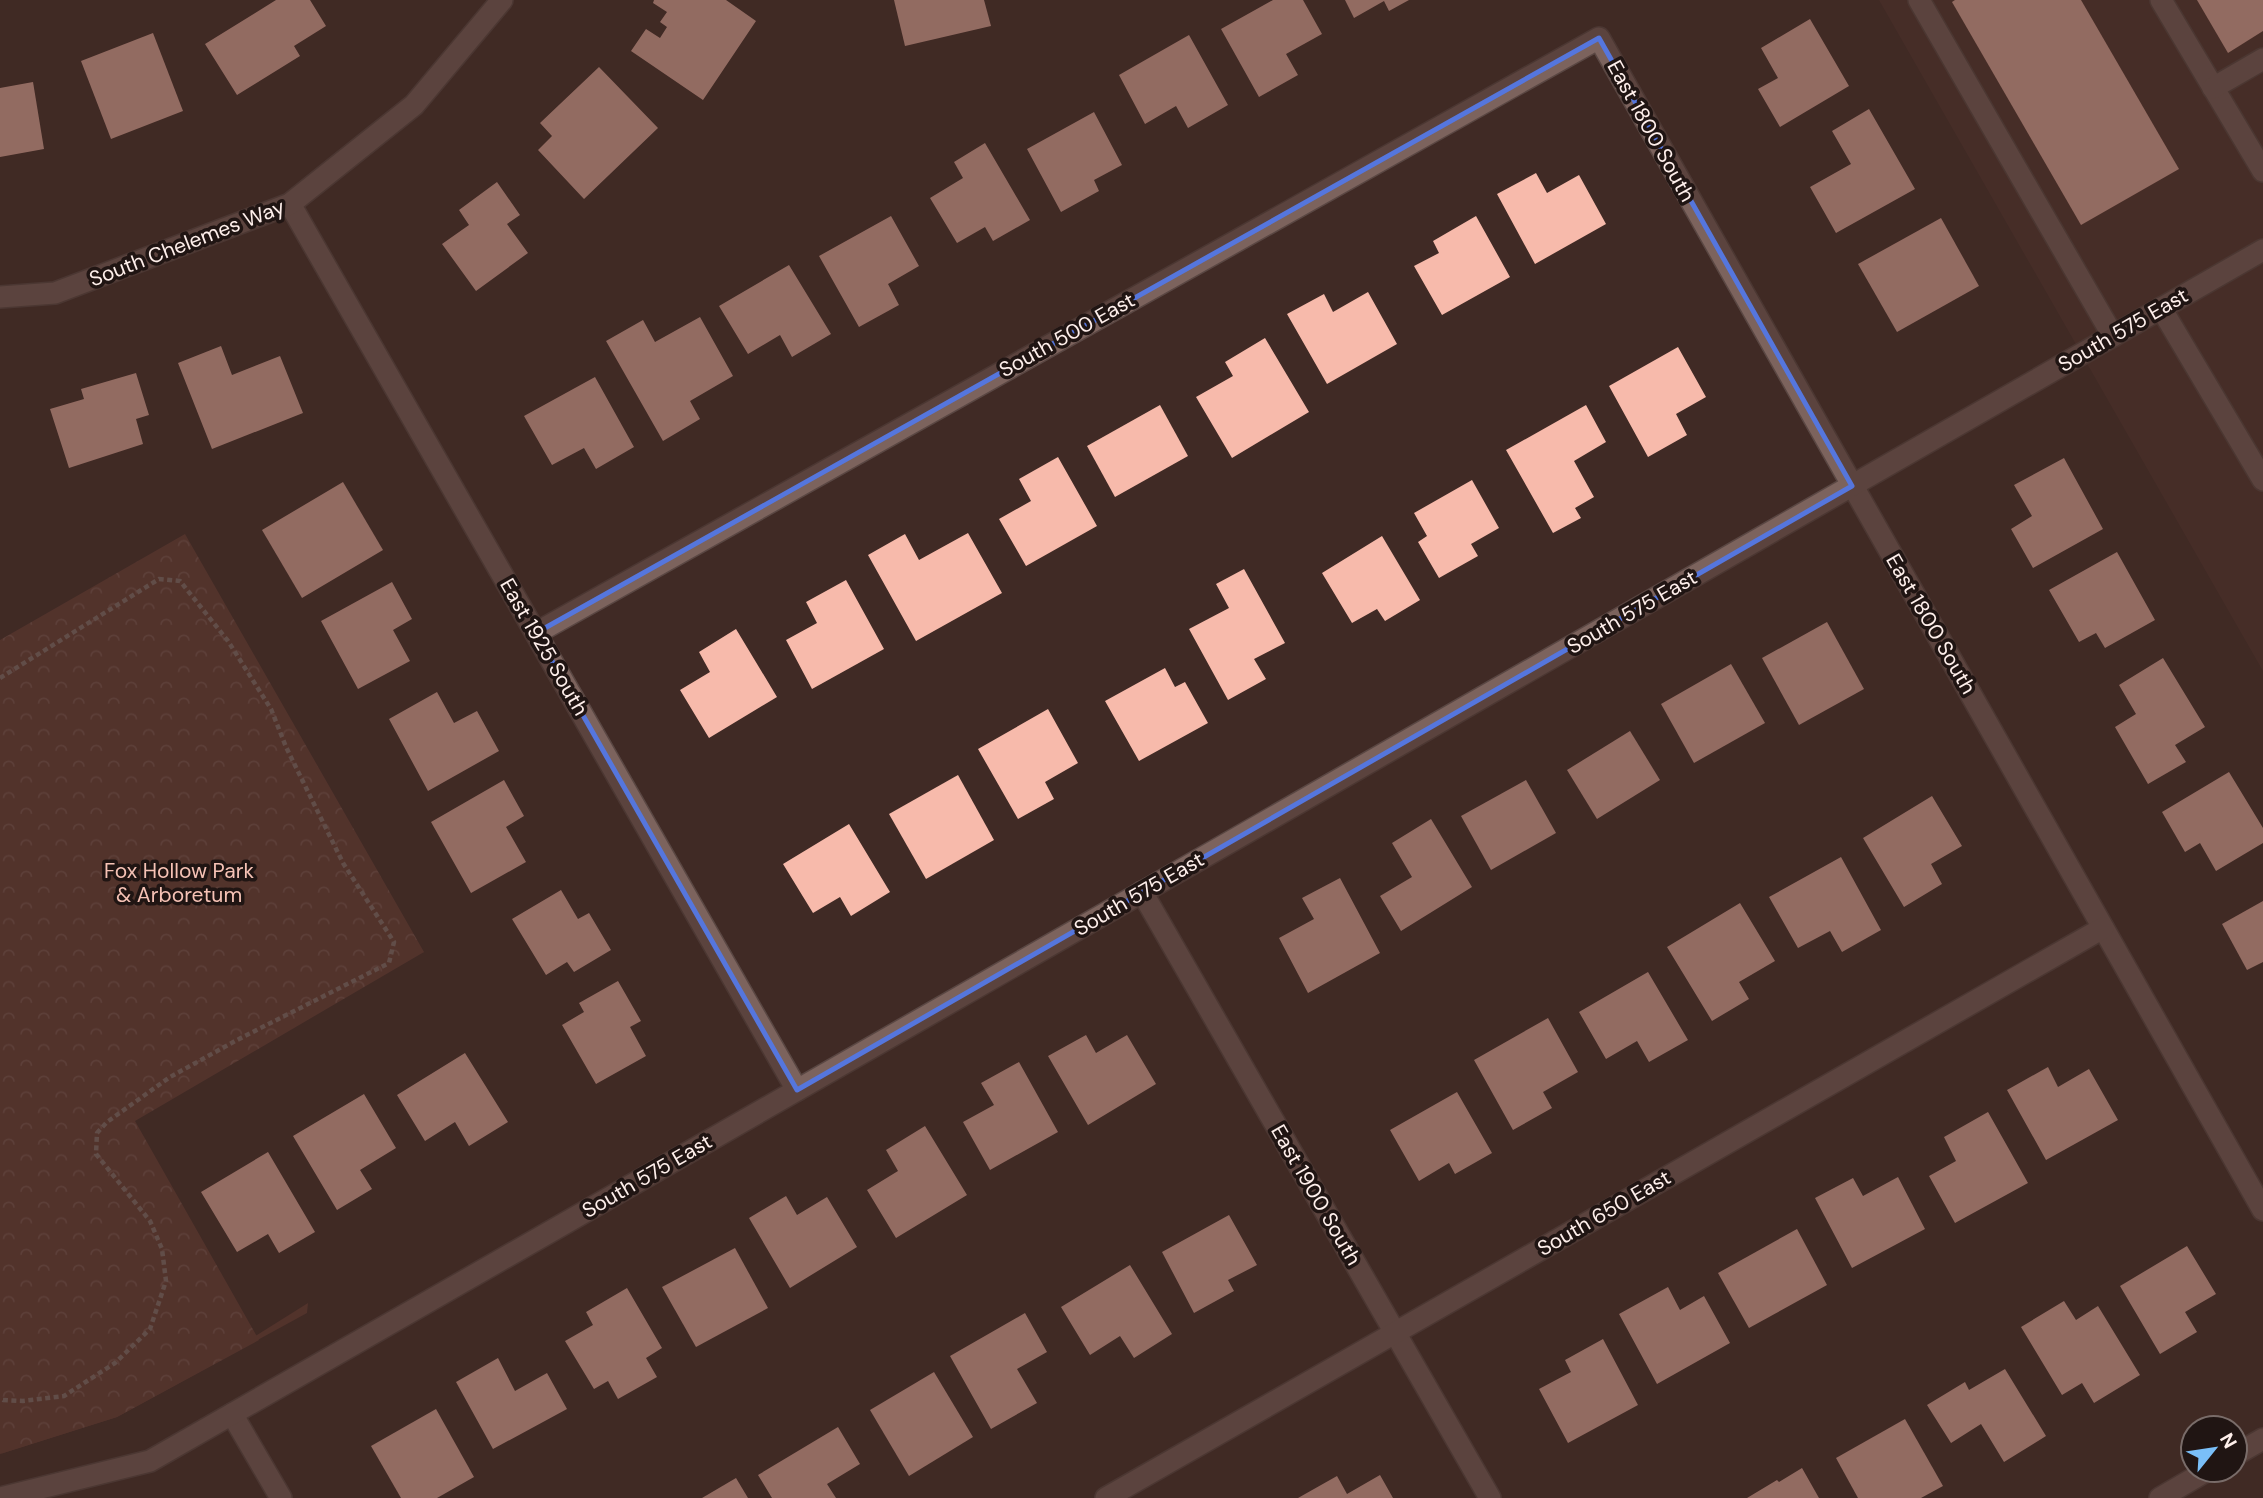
<svg xmlns="http://www.w3.org/2000/svg" width="2263" height="1498" viewBox="0 0 2263 1498" font-family="'DM Sans',sans-serif">
<defs>
<pattern id="park-crowns" width="20" height="18" patternUnits="userSpaceOnUse" patternTransform="scale(1.75)"><rect width="20" height="18" fill="#693e34"/><path d="M2 6a3 3 0 1 1 6 0M12 15a3 3 0 1 1 6 0" fill="none" stroke="#805a52"/></pattern>
</defs>
<rect width="100%" height="100%" fill="#402a25"/>
<path fill="#4f322b" d="M1879,0H2263V671Z"/>
<path fill="#693e34" d="M308,1303L307,1313L117,1417L0,1454L257,1335Z"/>
<path fill="url(#park-crowns)" d="M185,534L424,952L135,1121L259,1340L117,1417L0,1454V640Z"/>
<g fill="#f7baab">
<path d="M276,0H310L326,26L294,46L300,56L237,95L205,44Z"/>
<path d="M654,0H726L756,21L703,100L631,51L646,29L660,38L667,27L660,22L667,12L653,3Z"/>
<path d="M894,0H984L991,26L905,46Z"/>
<path d="M1273,0H1303L1322,34L1286,54L1298,75L1259,97L1221,29Z"/>
<path d="M1345,0H1409L1389,11L1384,1L1354,18Z"/>
<path d="M1955,0H2081L2179,169L2081,225L1952,2Z"/>
<path d="M2197,0H2263V31L2228,53Z"/>
<path d="M1810,19L1849,86L1780,127L1758,89L1778,78L1761,48Z"/>
<path d="M153,33L183,111L111,139L81,61Z"/>
<path d="M1189,35L1228,105L1188,128L1176,106L1145,124L1119,75Z"/>
<path d="M599,67L658,128L584,199L538,150L552,136L540,123Z"/>
<path d="M33,82L44,149L0,157V88Z"/>
<path d="M1869,109L1915,189L1836,233L1810,187L1851,164L1832,131Z"/>
<path d="M1094,112L1122,165L1094,180L1099,191L1061,212L1027,149Z"/>
<path d="M985,143L1030,220L993,241L985,227L957,243L930,198L963,178L954,162Z"/>
<path d="M1536,173L1547,193L1579,175L1606,224L1535,264L1497,194Z"/>
<path d="M497,182L520,215L507,224L528,253L476,291L442,244L469,225L459,210Z"/>
<path d="M891,216L919,266L888,284L899,305L859,327L819,256Z"/>
<path d="M1476,216L1510,277L1442,315L1414,266L1439,253L1433,241Z"/>
<path d="M1941,218L1979,286L1897,332L1858,264Z"/>
<path d="M789,265L831,334L792,357L780,335L748,354L719,306Z"/>
<path d="M1368,292L1397,344L1327,384L1287,314L1324,294L1333,312Z"/>
<path d="M700,317L733,376L690,401L700,419L663,441L606,341L643,320L655,342Z"/>
<path d="M1265,338L1309,412L1232,458L1196,397L1233,376L1225,362Z"/>
<path d="M221,346L232,375L280,356L303,413L212,449L178,363Z"/>
<path d="M1678,347L1706,397L1676,414L1687,435L1648,457L1609,386Z"/>
<path d="M136,373L149,415L136,419L143,444L69,468L50,409L84,399L81,389Z"/>
<path d="M595,377L634,447L596,469L584,448L552,465L524,416Z"/>
<path d="M1160,405L1188,456L1115,497L1087,446Z"/>
<path d="M1586,405L1606,442L1574,461L1594,497L1575,508L1581,518L1553,533L1506,450Z"/>
<path d="M1058,457L1097,526L1026,566L999,519L1031,501L1019,479Z"/>
<path d="M2064,458L2103,529L2033,568L2011,529L2032,516L2014,485Z"/>
<path d="M1472,480L1499,528L1471,544L1478,556L1439,578L1418,542L1427,536L1414,513Z"/>
<path d="M343,482L383,550L302,598L262,530Z"/>
<path d="M968,533L1002,593L916,641L868,555L905,534L919,560Z"/>
<path d="M1382,536L1420,600L1385,621L1377,609L1352,623L1322,573Z"/>
<path d="M2117,552L2155,620L2105,648L2096,633L2079,642L2049,590Z"/>
<path d="M1244,569L1285,643L1254,659L1266,679L1228,700L1189,629L1229,608L1216,584Z"/>
<path d="M846,580L884,649L812,689L786,640L817,623L806,602Z"/>
<path d="M392,582L412,619L393,630L410,661L358,689L321,621Z"/>
<path d="M1827,622L1864,689L1799,725L1762,658Z"/>
<path d="M736,629L777,697L709,738L680,690L710,672L699,652Z"/>
<path d="M2163,658L2205,727L2175,745L2186,762L2148,784L2115,727L2136,714L2119,685Z"/>
<path d="M1731,664L1765,723L1694,763L1661,704Z"/>
<path d="M1165,668L1175,687L1185,682L1208,723L1139,761L1105,701Z"/>
<path d="M437,692L454,723L477,711L499,751L428,791L389,719Z"/>
<path d="M1048,709L1078,763L1045,782L1054,799L1018,819L978,749Z"/>
<path d="M1630,731L1660,780L1597,819L1567,770Z"/>
<path d="M2229,772L2263,828V843L2216,871L2200,843L2185,852L2162,812Z"/>
<path d="M958,775L994,840L926,879L889,814Z"/>
<path d="M504,780L524,816L506,827L526,862L471,893L431,822Z"/>
<path d="M1526,780L1556,833L1491,870L1461,816Z"/>
<path d="M1932,796L1962,846L1931,864L1942,884L1904,907L1863,838Z"/>
<path d="M1431,819L1472,887L1401,931L1380,896L1412,877L1392,843Z"/>
<path d="M849,824L890,892L851,916L840,897L813,913L783,864Z"/>
<path d="M1841,857L1881,930L1842,952L1830,931L1798,948L1769,897Z"/>
<path d="M1340,878L1380,953L1308,993L1279,938L1314,919L1302,898Z"/>
<path d="M561,890L578,919L589,913L611,950L574,972L567,962L546,975L512,919Z"/>
<path d="M2263,901V962L2247,970L2222,924Z"/>
<path d="M1740,903L1775,961L1739,982L1749,999L1712,1021L1667,947Z"/>
<path d="M1648,972L1688,1040L1649,1062L1637,1041L1606,1059L1579,1012Z"/>
<path d="M618,981L641,1021L630,1027L646,1056L596,1084L562,1025L584,1012L579,1003Z"/>
<path d="M1548,1018L1578,1072L1543,1092L1552,1108L1513,1130L1474,1060Z"/>
<path d="M1086,1035L1096,1053L1127,1035L1156,1084L1088,1125L1048,1056Z"/>
<path d="M465,1053L508,1122L469,1146L455,1122L425,1141L397,1095Z"/>
<path d="M1019,1062L1058,1132L990,1170L963,1122L994,1105L981,1083Z"/>
<path d="M2048,1067L2058,1087L2089,1069L2118,1120L2046,1160L2007,1090Z"/>
<path d="M1457,1092L1492,1153L1455,1174L1449,1163L1419,1181L1390,1130Z"/>
<path d="M364,1094L396,1148L360,1170L372,1189L337,1210L293,1136Z"/>
<path d="M1988,1112L2028,1183L1955,1223L1929,1176L1956,1161L1944,1137Z"/>
<path d="M925,1126L967,1195L896,1238L867,1190L898,1171L886,1150Z"/>
<path d="M268,1152L315,1232L279,1253L268,1234L237,1252L201,1192Z"/>
<path d="M1898,1177L1925,1229L1852,1268L1815,1198L1853,1178L1863,1196Z"/>
<path d="M786,1196L797,1215L827,1197L857,1247L790,1288L749,1218Z"/>
<path d="M1229,1215L1257,1265L1228,1280L1234,1291L1194,1313L1162,1252Z"/>
<path d="M1797,1229L1827,1285L1749,1328L1718,1273Z"/>
<path d="M2187,1246L2216,1294L2185,1312L2197,1332L2160,1354L2120,1286Z"/>
<path d="M735,1248L768,1308L696,1347L662,1287Z"/>
<path d="M1130,1265L1172,1334L1134,1358L1120,1336L1090,1355L1061,1307Z"/>
<path d="M1668,1287L1680,1310L1704,1296L1730,1343L1657,1384L1619,1314Z"/>
<path d="M627,1288L662,1348L646,1358L657,1377L618,1399L608,1381L594,1389L565,1341L593,1325L586,1312Z"/>
<path d="M2064,1301L2076,1320L2098,1306L2140,1375L2094,1403L2082,1383L2062,1395L2021,1327Z"/>
<path d="M1025,1313L1047,1352L1017,1369L1037,1403L991,1429L950,1356Z"/>
<path d="M1603,1339L1638,1405L1568,1443L1539,1389L1571,1372L1565,1360Z"/>
<path d="M498,1358L515,1391L547,1373L567,1409L493,1449L456,1382Z"/>
<path d="M2005,1369L2046,1436L2004,1462L1981,1424L1951,1443L1927,1405L1965,1382L1969,1390Z"/>
<path d="M934,1372L973,1437L909,1476L870,1410Z"/>
<path d="M436,1409L474,1477L437,1498H401L371,1446Z"/>
<path d="M1905,1419L1943,1486L1921,1498H1858L1836,1458Z"/>
<path d="M838,1427L860,1464L827,1484L836,1498H772L758,1475Z"/>
<path d="M1802,1468L1819,1498H1747L1777,1480L1779,1482Z"/>
<path d="M1380,1475L1393,1498H1298L1337,1476L1347,1494Z"/>
<path d="M736,1478L748,1498H702Z"/>
</g>
<g fill="none" stroke-linecap="round" stroke-linejoin="round">
<g stroke="#5a4743" stroke-width="24">
<g id="minor">
<path d="M1919,0L2113,336"/>
<path d="M2161,0L2263,171"/>
<path d="M2213,88L2263,59"/>
<path d="M290,204L797,1090"/>
<path d="M0,297L55,293L290,204L414,105L502,0"/>
<path d="M2161,308L2263,480"/>
<path d="M536,633L1599,38L2263,1210"/>
<path d="M1142,892L1490,1498"/>
<path d="M232,1414L281,1498"/>
<path d="M2235,1455L2263,1439"/>
<path d="M0,1498L150,1461L2263,250"/>
<path d="M1106,1498L2103,928"/>
<path d="M2160,1498L2208,1470"/>
</g>
</g>
<path stroke="#8b7873" stroke-width="4.5" stroke-dasharray="5 3.5" stroke-linecap="butt" d="M0,678L159,579L180,581L228,641L271,709L286,747L343,863L394,942L389,963L237,1040L170,1077L107,1122L97,1133L96,1154L150,1221L162,1249L166,1281L150,1329L115,1363L64,1396L23,1401L3,1400L0,1398"/>
<use href="#minor" stroke="#7c635d" stroke-width="21"/>
</g>
<path d="M0 0H2263V1498H0ZM1599,38L1852,486L797,1090L536,633Z" fill="#402a25" fill-opacity=".55" fill-rule="evenodd"/>
<path fill="none" stroke="#5576dd" stroke-width="5" stroke-linejoin="round" d="M1599,38L1852,486L797,1090L536,633Z"/>
<g text-anchor="middle" dominant-baseline="central" stroke-width="7" stroke-linejoin="round" paint-order="stroke">
<g font-size="21" fill="#feefeb" stroke="#201513">
<text transform="translate(1651 131) rotate(61)">East 1800 South</text>
<text transform="translate(187 243) rotate(-21)">South Chelemes Way</text>
<text transform="translate(2123 330) rotate(-30)">South 575 East</text>
<text transform="translate(1067 335) rotate(-29)">South 500 East</text>
<text transform="translate(1632 612) rotate(-30)">South 575 East</text>
<text transform="translate(1931 624) rotate(60)">East 1800 South</text>
<text transform="translate(544 647) rotate(60)">East 1925 South</text>
<text transform="translate(1139 894) rotate(-30)">South 575 East</text>
<text transform="translate(647 1176) rotate(-30)">South 575 East</text>
<text transform="translate(1316 1195) rotate(60)">East 1900 South</text>
<text transform="translate(1604 1213) rotate(-30)">South 650 East</text>
</g>
<g font-size="21" fill="#f6c2b5" stroke="#201513">
<text x="179" y="871">Fox Hollow Park<tspan x="179" dy="24">&amp; Arboretum</tspan></text>
</g>
</g>
<g transform="translate(2214 1449) rotate(60)"><circle r="33" fill="#201513" stroke="#796c69" stroke-width="2"/>
<path d="M0-5L12 26L0 18L-12 26Z" fill="#7abff8"/>
<text y="-10" font-size="19" font-weight="bold" text-anchor="middle" fill="#feefeb">N</text>
</g>
</svg>
